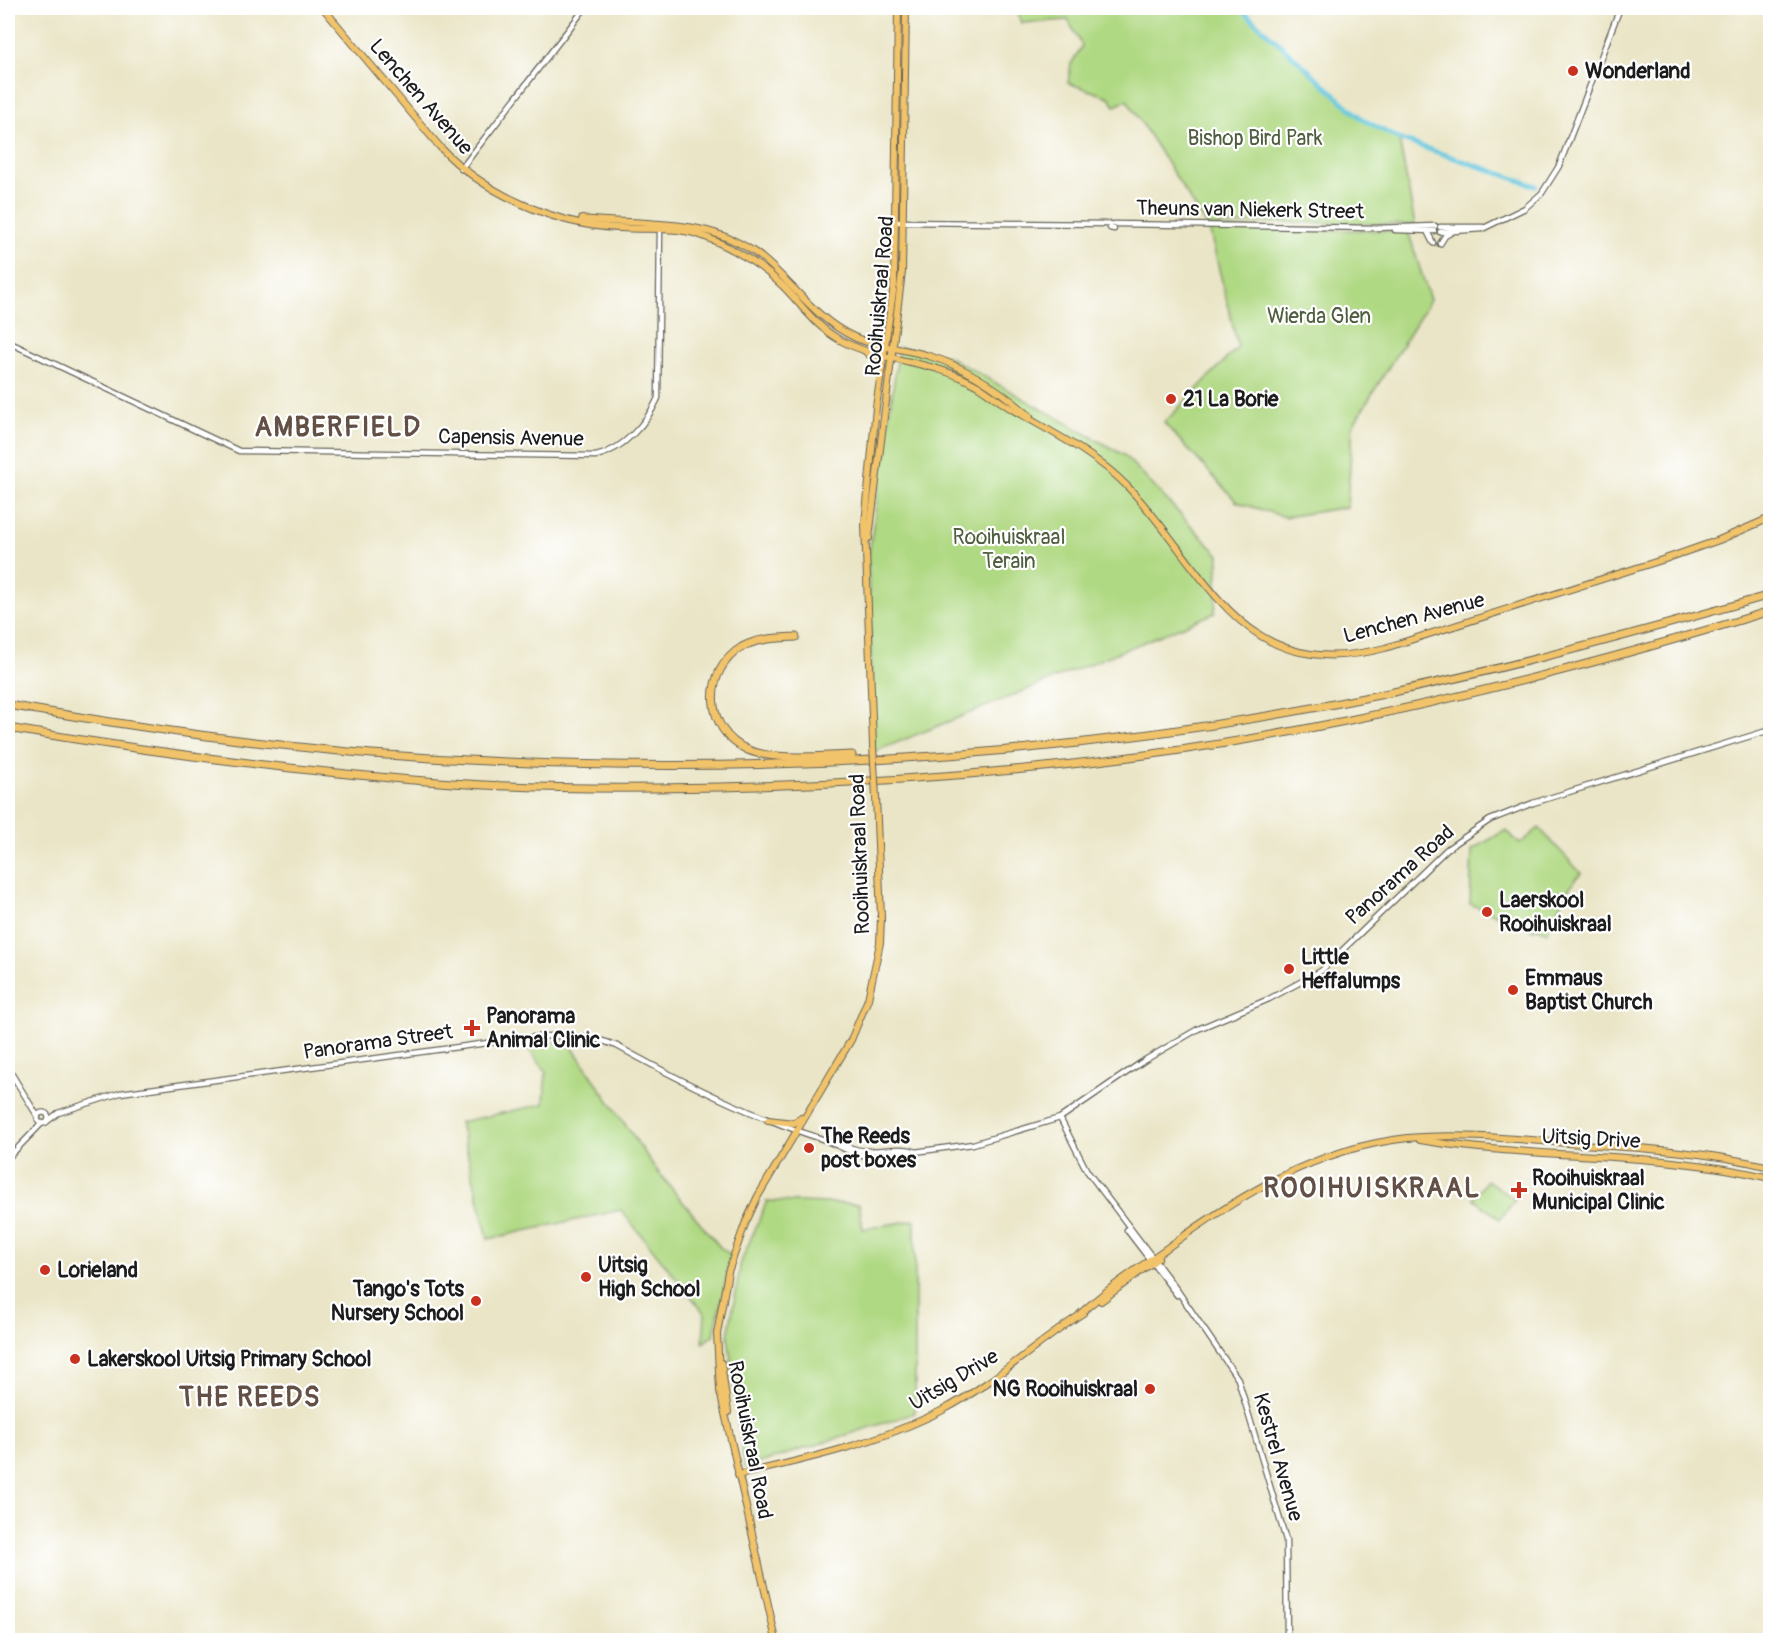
<svg xmlns="http://www.w3.org/2000/svg" width="1778" height="1648" viewBox="0 0 1778 1648" font-family="Pangolin,sans-serif">
<rect width="100%" height="100%" fill="#fff"/>
<filter id="ink" filterUnits="userSpaceOnUse"><feTurbulence type="fractalNoise" baseFrequency=".0167" numOctaves="2"/><feDisplacementMap in="SourceGraphic" scale="12" xChannelSelector="R" yChannelSelector="G"/><feConvolveMatrix kernelMatrix="1 2 1 2 8 2 1 2 1" color-interpolation-filters="sRGB"/></filter>
<filter id="wash" filterUnits="userSpaceOnUse"><feTurbulence type="fractalNoise" baseFrequency=".008" numOctaves="4" result="noise"/><feDisplacementMap in="SourceGraphic" scale="24" xChannelSelector="R" yChannelSelector="G"/><feGaussianBlur stdDeviation="1.35" result="paint"/><feColorMatrix in="noise" values="0 0 0 0 0 0 0 0 0 0 0 0 0 0 0 0 0 1.4 0 .05"/><feComposite in="paint" operator="in"/></filter>
<g filter="url(#wash)">
<rect width="100%" height="100%" fill="#eae5c6"/>
<g fill="#b0d983" stroke="#667a50" stroke-width="1.5">
<path d="M1022,8H1240L1362,119L1399,139L1415,225L1285,222L1207,226L1127,100L1115,106L1109,97L1068,83L1071,64L1082,46L1068,20L1022,23L1018,13Z"/>
<path d="M1209,228L1408,231L1430,300L1353,425L1347,507L1285,517L1237,502L1164,423L1238,347Z"/>
<path d="M899,347L946,355L1124,455L1219,555L1215,613L874,752L868,561Z"/>
<path d="M1539,828L1581,873L1566,892L1547,932L1536,927L1534,930L1470,904L1472,850L1506,830L1520,844Z"/>
<path d="M568,1041L655,1168L720,1247L731,1255L714,1335L703,1343L705,1314L621,1210L488,1239L460,1122L544,1104L546,1071L524,1044Z"/>
<path d="M1487,1180L1515,1200L1500,1219L1473,1199Z"/>
<path d="M767,1201L859,1204L863,1229L915,1220V1413L744,1468L728,1336L741,1262Z"/>
</g>
<g fill="none" stroke-linecap="round" stroke-linejoin="round">
<path stroke="#63c7e0" stroke-width="4.5" d="M1240,8L1362,119L1399,139L1536,186"/>
</g>
</g>
<g filter="url(#ink)">
<g fill="none" stroke-linecap="round" stroke-linejoin="round">
<g stroke="#646258" stroke-width="7">
<g id="minor">
<path d="M461,169L585,8"/>
<path d="M895,222L1110,224"/>
<path d="M1110,224V228L1114,229"/>
<path d="M1114,224L1375,228L1435,226"/>
<path d="M1440,227H1483"/>
<path d="M1395,230L1434,231"/>
<path d="M1427,231L1433,243"/>
<path d="M1440,232L1482,229L1525,208L1542,193L1559,166L1620,8"/>
<path d="M1440,244L1445,236L1452,232"/>
<path d="M8,342L239,451L596,456C623,450 647,423 658,398L660,228"/>
<path d="M8,1068L38,1117"/>
<circle cx="43" cy="1118" r="5.5"/>
<path d="M1060,1118L1087,1171L1177,1290L1238,1379L1286,1540L1287,1640"/>
<path d="M49,1120L58,1113L120,1093L525,1038C557,1035 586,1033 617,1046C695,1089 769,1125 855,1149C875,1155 896,1145 914,1151"/>
<path d="M827,1141L856,1154L878,1157L973,1144L1060,1118L1145,1060L1198,1029L1269,999L1321,971L1447,849L1490,820L1533,803L1770,730"/>
<path d="M8,1158L42,1123"/>
<path d="M1127,1230L1177,1295"/>
</g>
</g>
<g stroke="#646258" stroke-width="8">
<g id="major">
<path d="M323,8L440,147C483,193 556,226 620,228C648,230 677,226 703,236C734,248 759,263 783,286C802,305 816,327 840,340C883,363 932,359 978,386C990,394 1002,403 1015,411C1053,433 1096,454 1127,486C1209,571 1239,686 1385,648L1665,559L1719,540L1770,518"/>
<path d="M582,219C644,226 708,216 761,257C793,283 815,319 854,337C877,348 904,348 929,356C967,367 1000,390 1030,416"/>
<path d="M865,351L876,361L879,371"/>
<path d="M869,538L902,272L906,8"/>
<path d="M873,746L865,524L876,407L894,285L898,8"/>
<path d="M768,1120L794,1123L801,1118"/>
<path d="M1420,1140C1536,1160 1655,1150 1770,1178"/>
<path d="M1101,1301L1158,1258"/>
<path d="M1080,1314C1107,1289 1137,1269 1167,1248C1240,1195 1316,1148 1408,1138C1465,1133 1524,1140 1581,1144C1645,1148 1708,1152 1770,1167"/>
<path d="M721,1363L728,1412"/>
<path d="M738,1475C808,1459 878,1443 943,1410C993,1384 1035,1344 1083,1313"/>
<path d="M776,1640L720,1391L717,1334L728,1272L745,1224L758,1196L851,1040L868,999L880,943L881,917L876,797"/>
</g>
</g>
<g stroke="#646258" stroke-width="9">
<g id="highway">
<path d="M796,637C778,638 758,638 742,647C702,671 704,731 748,750C775,761 822,756 852,755"/>
<path d="M8,705C128,726 250,744 372,754C710,780 1056,763 1389,693C1517,666 1644,631 1770,595"/>
<path d="M8,728C155,753 303,772 452,783C553,790 656,789 757,786C954,780 1152,761 1345,721C1489,692 1630,654 1770,611"/>
</g>
</g>
<use href="#minor" stroke="#fff" stroke-width="4.5"/>
<use href="#major" stroke="#f1c36a" stroke-width="6"/>
<use href="#highway" stroke="#f1c36a" stroke-width="7"/>
<g stroke="#646258" stroke-width="8" stroke-linecap="butt">
<path id="major-bridge" d="M873,746L876,797"/>
</g>
<use href="#major-bridge" stroke="#f1c36a" stroke-width="6"/>
</g>
</g>
<g fill="#c8321e" stroke="#fff" stroke-width="2">
<circle cx="1573" cy="71" r="6"/>
<circle cx="1171" cy="399" r="6"/>
<circle cx="1487" cy="912" r="6"/>
<circle cx="1289" cy="969" r="6"/>
<circle cx="1513" cy="990" r="6"/>
<path d="M469 1019h6v6h6v6h-6v6h-6v-6h-6v-6h6z"/>
<circle cx="809" cy="1148" r="6"/>
<path d="M1516 1181h6v6h6v6h-6v6h-6v-6h-6v-6h6z"/>
<circle cx="45" cy="1270" r="6"/>
<circle cx="586" cy="1277" r="6"/>
<circle cx="476" cy="1301" r="6"/>
<circle cx="75" cy="1359" r="6"/>
<circle cx="1150" cy="1389" r="6"/>
</g>
<g text-anchor="middle" dominant-baseline="central" stroke-width="4.5" stroke-linejoin="round" paint-order="stroke">
<g font-size="21" font-weight="bold" fill="#1c1c1c" stroke="#fff" text-anchor="start">
<text x="1585" y="71">Wonderland</text>
<text x="1183" y="399">21 La Borie</text>
<text x="1499" y="900">Laerskool<tspan x="1499" dy="24">Rooihuiskraal</tspan></text>
<text x="1301" y="957">Little<tspan x="1301" dy="24">Heffalumps</tspan></text>
<text x="1525" y="978">Emmaus<tspan x="1525" dy="24">Baptist Church</tspan></text>
<text x="486" y="1016">Panorama<tspan x="486" dy="24">Animal Clinic</tspan></text>
<text x="821" y="1136">The Reeds<tspan x="821" dy="24">post boxes</tspan></text>
<text x="1532" y="1178">Rooihuiskraal<tspan x="1532" dy="24">Municipal Clinic</tspan></text>
<text x="598" y="1265">Uitsig<tspan x="598" dy="24">High School</tspan></text>
<text x="57" y="1270">Lorieland</text>
<text x="464" y="1289" text-anchor="end">Tango's Tots<tspan x="464" dy="24">Nursery School</tspan></text>
<text x="87" y="1359">Lakerskool Uitsig Primary School</text>
<text x="1138" y="1389" text-anchor="end">NG Rooihuiskraal</text>
</g>
<g font-size="21" fill="#1c1c1c" stroke="#fff">
<text transform="translate(421 97) rotate(49)">Lenchen Avenue</text>
<text transform="translate(1250 210) rotate(1)">Theuns van Niekerk Street</text>
<text transform="translate(880 296) rotate(-85)">Rooihuiskraal Road</text>
<text transform="translate(511 438) rotate(1)">Capensis Avenue</text>
<text transform="translate(1414 618) rotate(-15)">Lenchen Avenue</text>
<text transform="translate(860 854) rotate(-92)">Rooihuiskraal Road</text>
<text transform="translate(1400 875) rotate(-42)">Panorama Road</text>
<text transform="translate(378 1042) rotate(-8)">Panorama Street</text>
<text transform="translate(1591 1139) rotate(3)">Uitsig Drive</text>
<text transform="translate(954 1380) rotate(-31)">Uitsig Drive</text>
<text transform="translate(750 1440) rotate(79)">Rooihuiskraal Road</text>
<text transform="translate(1278 1457) rotate(74)">Kestrel Avenue</text>
</g>
<g font-size="21" fill="#505e40" stroke="#fff">
<text x="1255" y="138">Bishop Bird Park</text>
<text x="1319" y="316">Wierda Glen</text>
<text x="1009" y="537">Rooihuiskraal<tspan x="1009" dy="24">Terain</tspan></text>
</g>
<g font-size="27" font-weight="bold" letter-spacing="1.5" fill="#624f45" stroke="#fff">
<text x="338" y="427">AMBERFIELD</text>
<text x="1372" y="1188">ROOIHUISKRAAL</text>
<text x="250" y="1397">THE REEDS</text>
</g>
</g>
<rect width="1778" height="1648" fill="none" stroke="#fff" stroke-width="30"/>
</svg>
